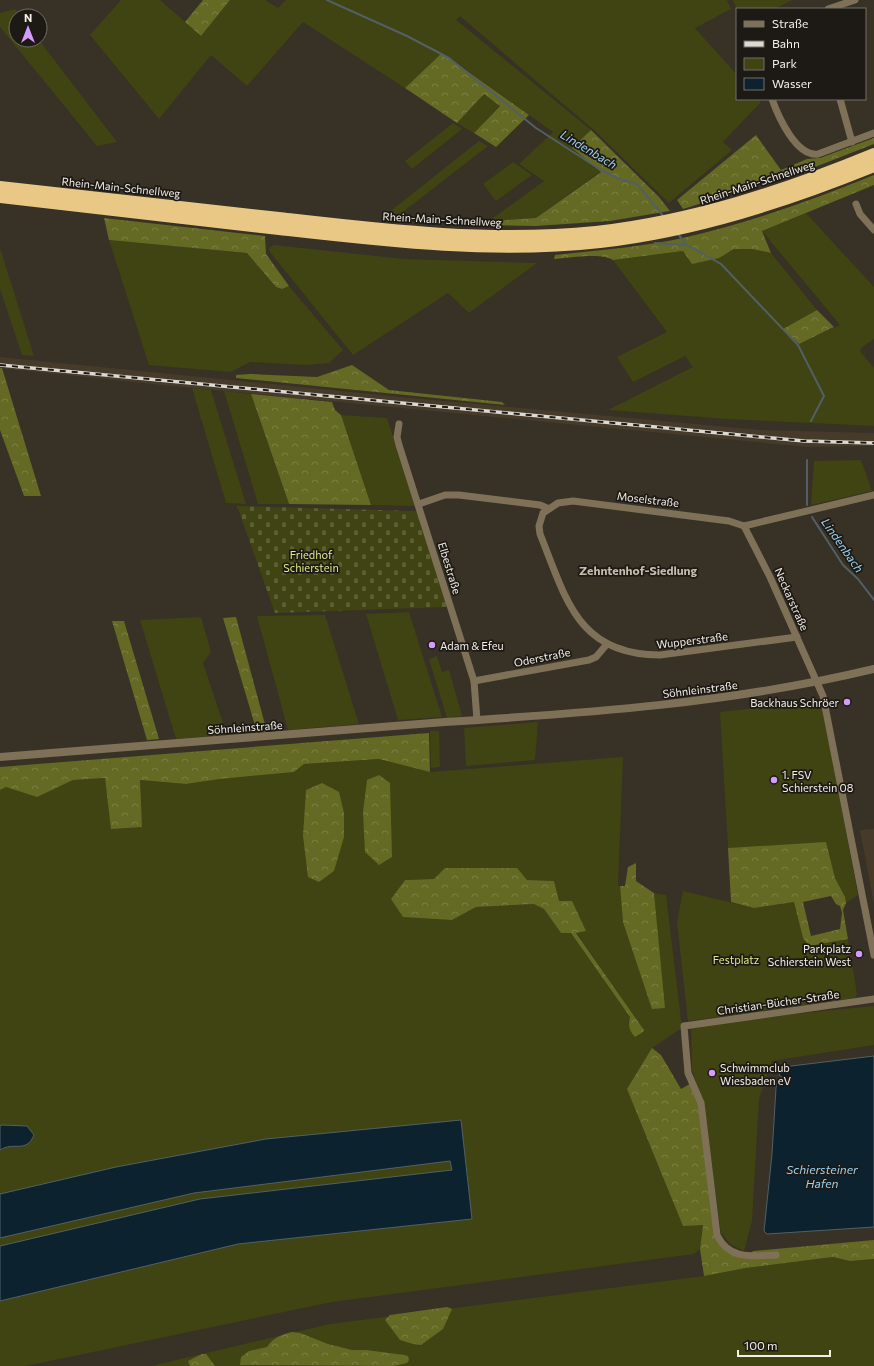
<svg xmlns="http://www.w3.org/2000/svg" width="874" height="1366" viewBox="0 0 874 1366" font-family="Commissioner,sans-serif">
<defs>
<pattern id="forest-crowns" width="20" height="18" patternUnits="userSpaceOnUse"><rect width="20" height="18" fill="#646923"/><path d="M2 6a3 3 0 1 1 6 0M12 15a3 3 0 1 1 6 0" fill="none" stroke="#7b7f43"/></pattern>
<pattern id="cemetery-stones" width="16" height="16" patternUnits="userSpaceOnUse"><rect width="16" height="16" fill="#404312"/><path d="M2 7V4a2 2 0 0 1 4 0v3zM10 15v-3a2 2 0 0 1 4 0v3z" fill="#5c5e34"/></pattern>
</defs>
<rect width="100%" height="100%" fill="#383125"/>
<g fill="#463b2a">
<path d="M0,357L401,397L760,430L874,433V446L807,447L152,384L0,368Z"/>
<path d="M874,829V904L860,830Z"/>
</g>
<g fill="#404312" fill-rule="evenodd">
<path d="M121,0H160L201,36L230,0H265L278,8L286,0H727L731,9L695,28L737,75V99H758L761,102L723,142L732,150L669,203L595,131L460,16L456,20L591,130L572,148L601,171L536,218L489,221L544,181L519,164L553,132L443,53L405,88L303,22L247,86L211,55L159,119L90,35Z"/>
<path d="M733,0H792L775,9H737Z"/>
<path d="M15,9L20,16H16V40H39L117,142L97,146L0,27V13Z"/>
<path d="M484,94L500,105L474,133L457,123Z"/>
<path d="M453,123L462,129L412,169L405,161Z"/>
<path d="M479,141L488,146L399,215L388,213Z"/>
<path d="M513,162L532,175L496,201L483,184Z"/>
<path d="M806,213L874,287V339L862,347L860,351L874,368V426L728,419L608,410L693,367L685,356L633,382L617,357L667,332L613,260L683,251L719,258L734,249H752L771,253L817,310L782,330L798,344L840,325L762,231Z"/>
<path d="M109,240L247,253L276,287L282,289L289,286L343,350L329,363L306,365L250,362L231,372L149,365Z"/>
<path d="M274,245L404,259L537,263L469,313L448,293L353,355L270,252L269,248Z"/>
<path d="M0,248L34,356L22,355L0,289Z"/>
<path d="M192,388L211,390L246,504L226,503Z"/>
<path d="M224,391L251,394L289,504H258Z"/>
<path d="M341,415L387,418L416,506L371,505Z"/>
<path d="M861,460L872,491L811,505L814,461Z"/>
<path d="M409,612L442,717L398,720L366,614Z"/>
<path d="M325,615L359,724L288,730L257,616Z"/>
<path d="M201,617L211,652L203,663L227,735L176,739L140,620Z"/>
<path d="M437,656L442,672L449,670L462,716L447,718L429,659Z"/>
<path d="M821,701L858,895L846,903L835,878L826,843L728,848L720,712Z"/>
<path d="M538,722L535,760L466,766L464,728Z"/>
<path d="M430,731H439L440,767L431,768Z"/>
<path d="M623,757L618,886H620L623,922L664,1008L654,893L666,895L682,1028L652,1048L703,1224L700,1249L694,1254L332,1302L26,1366H0V790L6,787L37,796L73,780L105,778L112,829L140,780L186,784L220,779L294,772L304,764L379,759L430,772ZM434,879L554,881L559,901L586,931L576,932L644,1030L628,1023L630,1017L571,933H561L544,909L534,904L476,907L452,920L391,899L405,880Z"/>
<path d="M683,891L754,908L794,902L803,938L809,946L848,939L857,994L855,998L688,1021L677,922Z"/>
<path d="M874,1006V1045L772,1061L759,1099L752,1221L744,1251L730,1244L721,1233L704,1106L692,1070L691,1028L792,1014Z"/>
<path d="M834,1257L850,1261L874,1259V1366H151L330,1324L704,1276L746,1268Z"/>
</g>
<g fill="url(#forest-crowns)" fill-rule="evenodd">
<path d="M203,0H230L201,36L185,22Z"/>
<path d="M442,53L529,115L496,147L474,133L500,106L484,94L457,123L405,88Z"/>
<path d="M591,130L659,197L670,211L610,221L536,226L483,225L489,221L536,218L601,172L572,148Z"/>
<path d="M756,135L781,170L807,159L820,158L874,138V144L810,169L683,209L677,200Z"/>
<path d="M874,175V185L762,231L771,253L752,249H734L719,258L692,264L683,251L613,260C602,252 568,258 554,259L555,255C599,250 644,247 687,237C751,222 813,200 874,175Z"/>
<path d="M104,218L265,236L266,254L289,286L282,289L276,287L247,253L109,240Z"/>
<path d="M817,310L834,327L799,344L783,329Z"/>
<path d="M352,365L389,390L502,402L505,405L236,378V375L249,374L317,377Z"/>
<path d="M0,368H2L41,496H24L0,430Z"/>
<path d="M251,394L332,402L335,410L341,415L371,505L289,504Z"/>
<path d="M236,617L267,732H257L223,618Z"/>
<path d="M112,621H124L159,739L147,740Z"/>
<path d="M429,733L430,772L379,759L304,764L294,772L220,779L186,784L140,780L142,827L111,829L105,778L73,780L37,797L6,787L0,790V767Z"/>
<path d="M379,775L390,783L392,857L379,865L365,852L363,812L367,780Z"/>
<path d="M322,783L339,792L344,813V837L334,871L319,882L308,877L303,836L306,790Z"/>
<path d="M826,842L835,878L845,897L846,903L843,910L848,939L809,946L803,938L794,902L754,908L731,902L728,848ZM831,896L836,904L840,906L842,913L840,929L811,936L803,902Z"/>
<path d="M636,863V881L654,893L665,1008L652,1009L623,922L620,886H625L628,867Z"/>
<path d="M445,868H517L527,880L554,881L559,901H572L586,931L576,933L644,1030L643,1032L635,1037C629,1031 628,1025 630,1017L571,933H561L544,909L534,904L476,907L452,920L403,917L391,899L405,880L434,879Z"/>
<path d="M652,1048L661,1055L681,1089L690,1084L699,1106L720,1244L747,1257L753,1251L874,1240V1259L850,1261L833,1257L746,1268L704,1276L700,1249L703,1225L683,1226L627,1089Z"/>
<path d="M447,1307L452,1309L443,1329L421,1345L413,1344L400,1340L385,1320L390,1315Z"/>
<path d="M292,1332L300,1333L328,1344L352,1350H366L404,1355L408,1356L409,1360L407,1363L394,1366L240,1365L241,1357L249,1351L267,1347C274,1337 281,1335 292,1332Z"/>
<path d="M202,1354H206L215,1366H190L188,1361Z"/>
</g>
<path fill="url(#cemetery-stones)" d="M237,506L415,511L419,513L448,605L446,607L275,613Z"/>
<g fill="#0c232f" stroke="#526066">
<path d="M874,1056V1227L767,1234L764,1231L772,1154L776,1088L777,1082L781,1080L782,1077L779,1075C782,1069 785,1068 791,1066Z"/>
<path d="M461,1120L472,1219L238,1244L0,1301V1246L200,1199L452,1170L450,1161L194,1193L0,1238V1194L116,1167L266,1139Z"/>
<path d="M2,1125L27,1126L34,1135C26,1154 14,1141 0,1150V1126Z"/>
</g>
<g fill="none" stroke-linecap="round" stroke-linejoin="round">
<g stroke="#526066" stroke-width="2">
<path d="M327,0L407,36L449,58L536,128L601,170L619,179L637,184L664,217"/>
<path d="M678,234L687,245L721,264L798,345L824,396L811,421"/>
<path d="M655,243L686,245"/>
<path d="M807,505V460"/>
<path d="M812,517L843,565L858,579L874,600"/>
</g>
<g stroke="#7f7157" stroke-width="7">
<path d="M828,9L855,0"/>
<path d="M772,99C778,116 796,157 818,154L874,133"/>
<path d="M840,99L852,142"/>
<path d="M856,204L860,214L874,230"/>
<path d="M399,424L397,437L399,445L474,681L477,720"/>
<path d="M419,504L445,495H459L540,505L547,508"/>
<path d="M744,526L770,577L823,696L874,955"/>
<path d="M797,637L660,655C577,655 566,598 540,534L539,526L543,513L558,503L573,501L729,521L744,526L874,495"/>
<path d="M474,681L589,660L596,657L607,644"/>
<path d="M776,1255C752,1256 729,1260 717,1235L701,1103L688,1073L684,1026L874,999"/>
</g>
<path stroke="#7f7157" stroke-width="8" d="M0,757C148,746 297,733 445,722C589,713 733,703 874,669"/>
<g stroke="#e9c886" stroke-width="12">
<path d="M0,187C93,197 186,208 279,218C384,230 490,243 596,232C693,221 784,191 874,154"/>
<path d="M0,197C93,208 186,218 279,229C385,241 493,254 600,242C695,231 785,202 874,166"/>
</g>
<g stroke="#ddd8d0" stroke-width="3.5">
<path id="rail" d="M0,365L804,441L874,443"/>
</g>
<use href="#rail" stroke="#1d1914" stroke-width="2" stroke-dasharray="6" stroke-linecap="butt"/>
</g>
<g fill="#d49cfc" stroke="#1d1914" stroke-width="1.5">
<circle cx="432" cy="645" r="4"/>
<circle cx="847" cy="702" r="4"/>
<circle cx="774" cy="780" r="4"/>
<circle cx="859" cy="954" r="4"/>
<circle cx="712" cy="1073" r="4"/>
</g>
<g text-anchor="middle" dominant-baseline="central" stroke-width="3.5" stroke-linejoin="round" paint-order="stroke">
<g font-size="11" fill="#f4efe7" stroke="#1d1914">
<text transform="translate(757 182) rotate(-18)">Rhein-Main-Schnellweg</text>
<text transform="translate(121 187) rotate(6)">Rhein-Main-Schnellweg</text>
<text transform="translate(442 219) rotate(3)">Rhein-Main-Schnellweg</text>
<text transform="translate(648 499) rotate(7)">Moselstraße</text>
<text transform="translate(450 568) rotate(73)">Elbestraße</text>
<text transform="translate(792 599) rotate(66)">Neckarstraße</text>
<text transform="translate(692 640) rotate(-7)">Wupperstraße</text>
<text transform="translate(542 657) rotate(-11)">Oderstraße</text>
<text transform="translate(700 689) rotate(-7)">Söhnleinstraße</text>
<text transform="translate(245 727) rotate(-4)">Söhnleinstraße</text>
<text transform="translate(778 1002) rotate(-8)">Christian-Bücher-Straße</text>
</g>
<g font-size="11" fill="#e2eb89" stroke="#1d1914">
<text x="311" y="554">Friedhof<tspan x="311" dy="13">Schierstein</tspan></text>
<text x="736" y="959">Festplatz</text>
</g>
<g font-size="11" fill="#f4efe7" stroke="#1d1914" text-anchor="start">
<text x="440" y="645">Adam &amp; Efeu</text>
<text x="839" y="702" text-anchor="end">Backhaus Schröer</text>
<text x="782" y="774">1. FSV<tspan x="782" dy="13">Schierstein 08</tspan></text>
<text x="851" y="948" text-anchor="end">Parkplatz<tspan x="851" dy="13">Schierstein West</tspan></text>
<text x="720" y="1067">Schwimmclub<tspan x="720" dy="13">Wiesbaden eV</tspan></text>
</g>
<g font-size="12" font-style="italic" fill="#9ad2f2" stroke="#1d1914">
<text transform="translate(589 149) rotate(31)">Lindenbach</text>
<text transform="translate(843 545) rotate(55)">Lindenbach</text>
<text x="822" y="1169">Schiersteiner<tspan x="822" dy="14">Hafen</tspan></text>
</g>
<g font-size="12" font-weight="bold" fill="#c6bdaf" stroke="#1d1914">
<text x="638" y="570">Zehntenhof-Siedlung</text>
</g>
</g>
<rect x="736" y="8" width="130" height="92" fill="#1d1914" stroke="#736f68"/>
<rect x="744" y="21" width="20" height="6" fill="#7f7157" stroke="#736f68"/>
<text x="772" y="28" font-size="12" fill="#f4efe7">Straße</text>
<rect x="744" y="41" width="20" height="6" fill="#ddd8d0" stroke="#736f68"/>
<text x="772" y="48" font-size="12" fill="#f4efe7">Bahn</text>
<rect x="744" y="58" width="20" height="12" fill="#404312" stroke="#736f68"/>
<text x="772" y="68" font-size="12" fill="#f4efe7">Park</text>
<rect x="744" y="78" width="20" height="12" fill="#0c232f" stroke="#736f68"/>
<text x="772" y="88" font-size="12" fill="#f4efe7">Wasser</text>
<g transform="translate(28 28)"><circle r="19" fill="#1d1914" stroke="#736f68"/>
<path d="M0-3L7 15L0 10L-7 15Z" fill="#d49cfc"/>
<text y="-6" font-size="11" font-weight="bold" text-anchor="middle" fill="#f4efe7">N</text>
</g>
<path d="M738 1350v6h92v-6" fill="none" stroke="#f4efe7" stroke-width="2"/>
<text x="744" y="1350" font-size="12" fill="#f4efe7" stroke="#1d1914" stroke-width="3" paint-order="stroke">100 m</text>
</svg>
